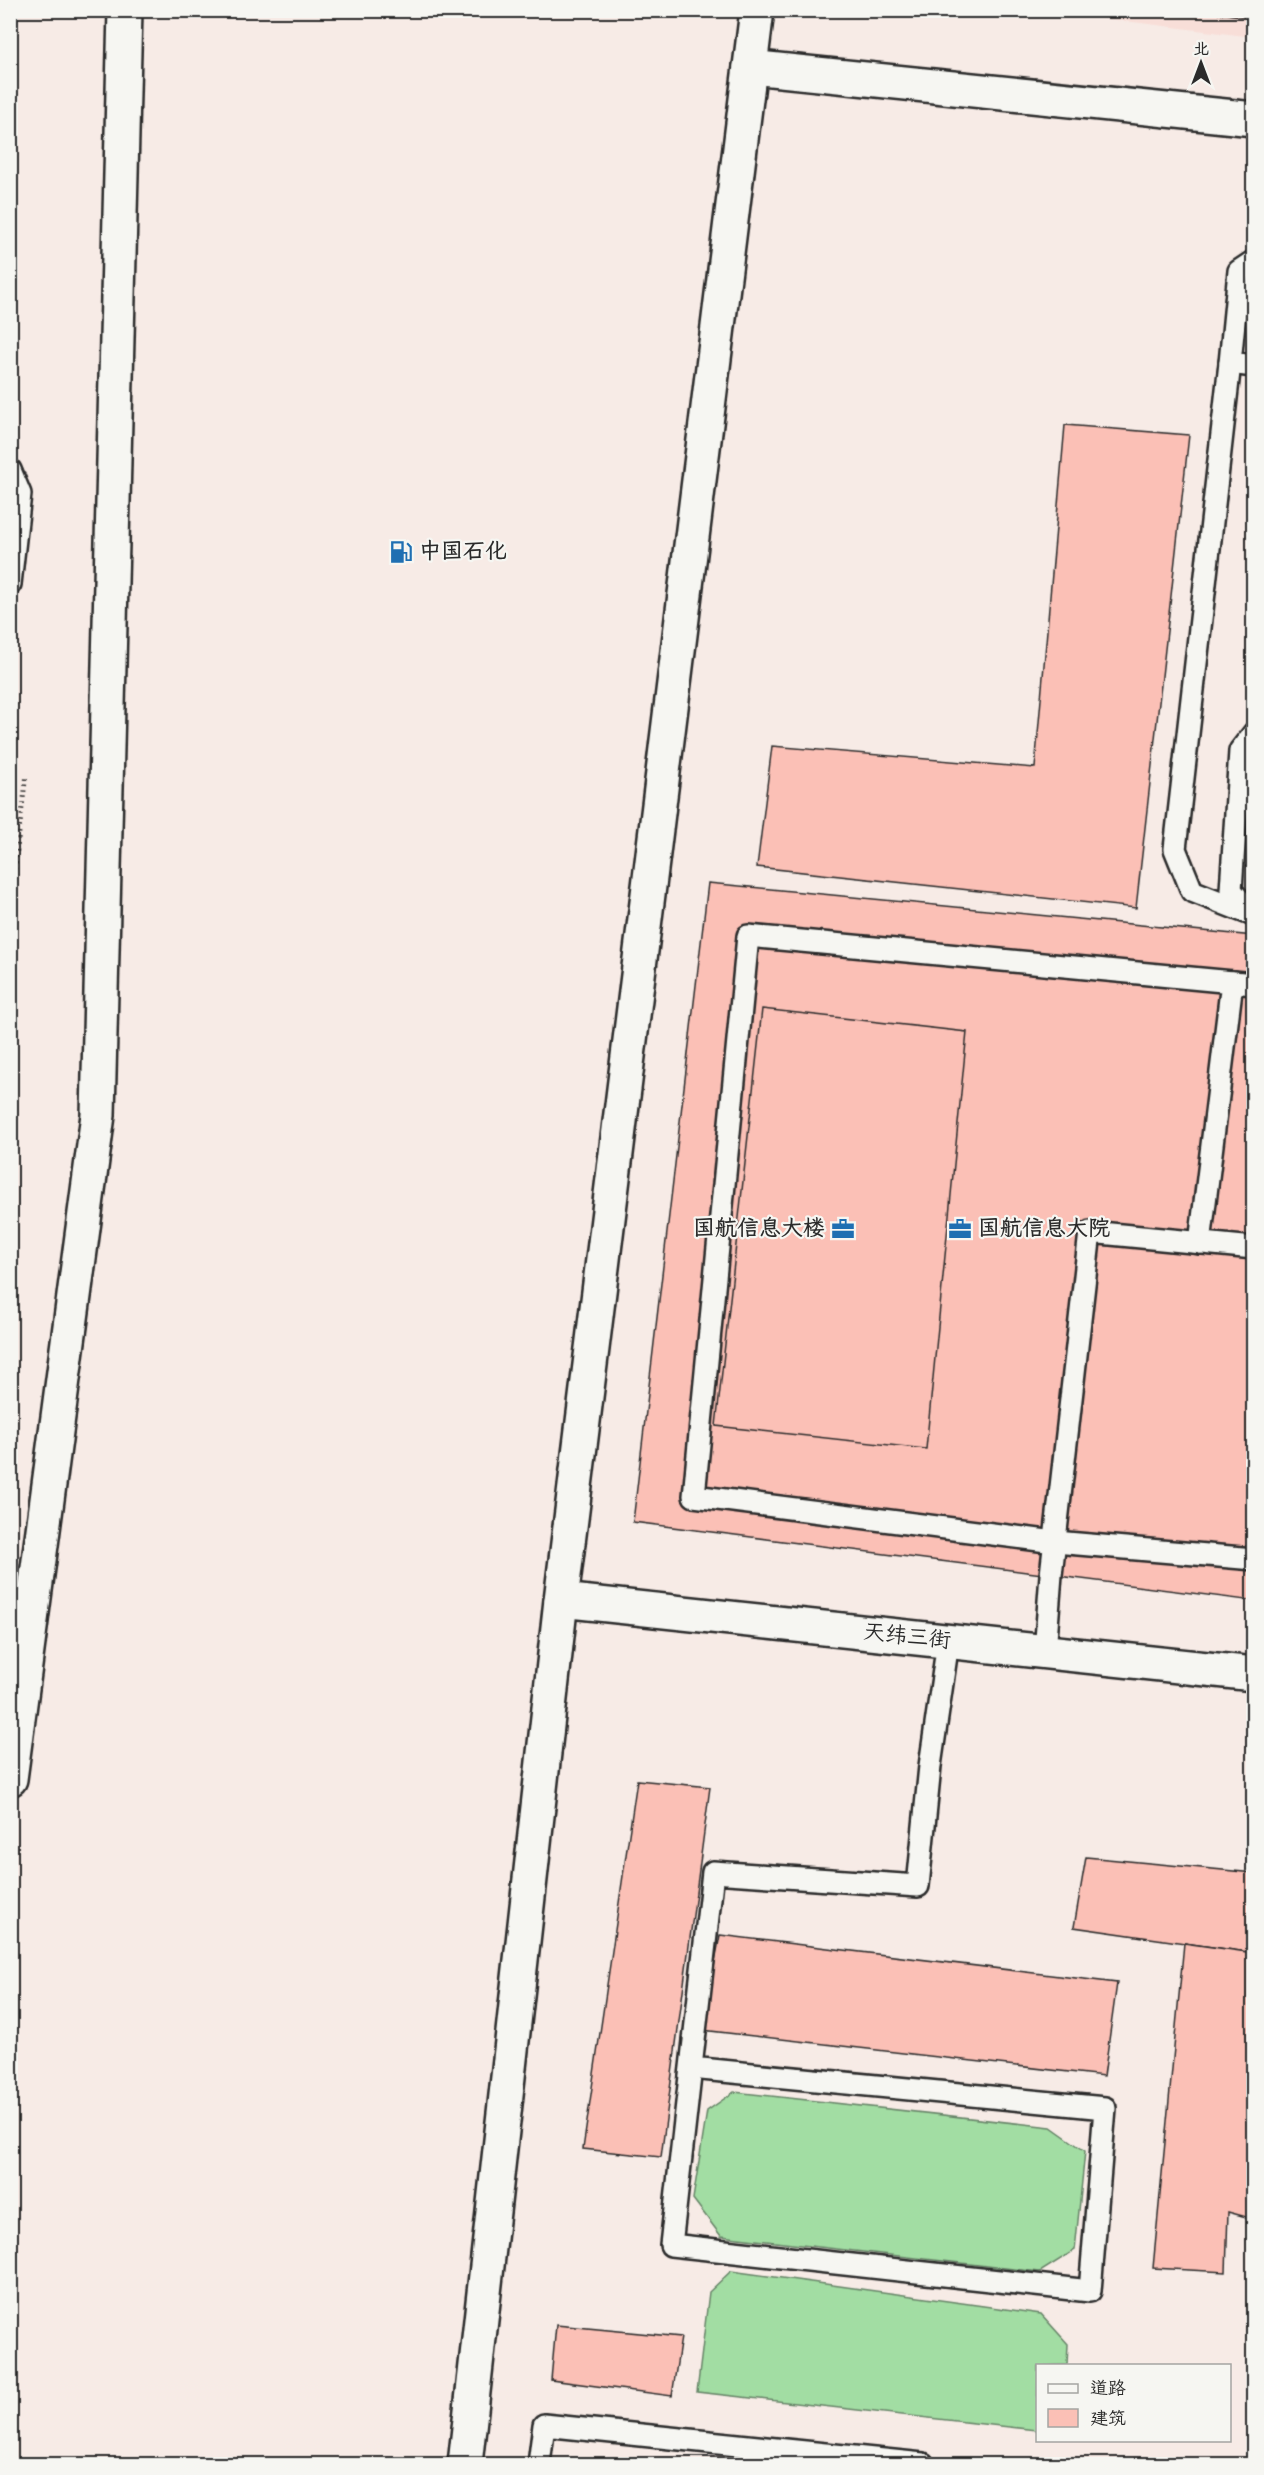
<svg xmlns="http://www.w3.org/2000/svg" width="1264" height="2475" viewBox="0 0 1264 2475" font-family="Mynerve,'LXGW WenKai TC',sans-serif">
<rect width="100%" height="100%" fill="#f7ebe6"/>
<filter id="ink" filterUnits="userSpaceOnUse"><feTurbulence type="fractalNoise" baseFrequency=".0167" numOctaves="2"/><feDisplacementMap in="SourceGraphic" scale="12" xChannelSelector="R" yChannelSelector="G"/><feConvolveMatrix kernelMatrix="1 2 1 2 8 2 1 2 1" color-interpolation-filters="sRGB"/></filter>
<g filter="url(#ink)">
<path fill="#f8ded8" d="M1044,11H1253V37Z"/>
<g fill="#a2dda3" stroke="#668467" stroke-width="1.5">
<path d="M734,2092L1051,2127L1085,2151L1075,2250L1040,2272L721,2236L693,2199L707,2111Z"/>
<path d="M731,2271L1041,2314L1068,2344L1067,2365L1038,2366L1037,2430L697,2392L709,2292Z"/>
</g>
<g fill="#fbc0b6" stroke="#2b2b2b" stroke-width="1.5">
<path d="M1197,10H1254V18Z"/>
<path d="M1065,425L1189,435L1136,908L757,867L772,746L1035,768Z"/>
<path d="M708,883L1254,936V1601L633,1522Z"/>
<path d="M762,1009L967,1032L926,1449L716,1426Z"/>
<path d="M637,1780L710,1787L661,2157L583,2149Z"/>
<path d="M1086,1857L1254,1873V1953L1074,1927Z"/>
<path d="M720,1935L1117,1983L1104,2076L702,2030Z"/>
<path d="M1184,1943L1254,1953V2198L1250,2218L1228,2212L1226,2272L1153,2268Z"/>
<path d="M556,2325L681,2337L672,2396L551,2380Z"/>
</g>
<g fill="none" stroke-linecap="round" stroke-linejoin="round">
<g stroke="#2b2b2b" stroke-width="26">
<g id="lane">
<path d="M1254,261L1239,271L1230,363L1254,366"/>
<path d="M1230,363L1175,849L1192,891L1253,915"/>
<path d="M10,470L20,494L10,584"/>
<path d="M1250,912L1231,890L1240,751L1254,733"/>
<path d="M1254,984L748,936L694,1496L1055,1542L1254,1559"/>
<path d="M1200,1243L1232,982"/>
<path d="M1045,1652L1051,1575L1090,1232L1254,1248"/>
<path d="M691,2068L1105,2108L1090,2291L671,2245L713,1872L918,1886L930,1766L948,1642"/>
<path d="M539,2464L544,2425L923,2464"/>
</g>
</g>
<g stroke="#2b2b2b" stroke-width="38">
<g id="street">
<path d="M750,67L1254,119"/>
<path d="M561,1600L1254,1674"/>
<path d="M465,2464L561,1600L757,10"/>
</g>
</g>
<g stroke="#2b2b2b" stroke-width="38">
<path id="highway" d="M10,1779L98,1115L125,10"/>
</g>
<path stroke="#2b2b2b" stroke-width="4" stroke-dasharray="1.5 4.5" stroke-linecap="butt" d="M10,911L26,778"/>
<use href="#lane" stroke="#f6f6f2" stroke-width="21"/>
<use href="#street" stroke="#f6f6f2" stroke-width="33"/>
<use href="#highway" stroke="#f6f6f2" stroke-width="33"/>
</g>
</g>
<defs>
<g id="fuel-bare" transform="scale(1.8)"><path d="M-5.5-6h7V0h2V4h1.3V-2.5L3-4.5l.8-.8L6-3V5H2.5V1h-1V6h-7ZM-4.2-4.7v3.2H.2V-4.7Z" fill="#1f6fb2" stroke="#f6f6f2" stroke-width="2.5" paint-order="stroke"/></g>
<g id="office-bare" transform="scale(1.8)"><path d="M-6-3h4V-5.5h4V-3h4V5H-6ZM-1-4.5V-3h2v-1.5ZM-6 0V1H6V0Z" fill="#1f6fb2" stroke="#f6f6f2" stroke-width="2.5" paint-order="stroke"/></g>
</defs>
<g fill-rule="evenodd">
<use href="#fuel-bare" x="401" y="552"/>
<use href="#office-bare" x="843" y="1229"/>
<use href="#office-bare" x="960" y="1229"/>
</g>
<g text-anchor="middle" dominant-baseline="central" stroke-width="4.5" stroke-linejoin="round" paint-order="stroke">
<g font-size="22" font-weight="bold" fill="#2b2b2b" stroke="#f6f6f2" text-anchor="start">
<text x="419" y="552">中国石化</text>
<text x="825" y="1229" text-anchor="end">国航信息大楼</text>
<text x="978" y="1229">国航信息大院</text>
</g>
<g font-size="22" fill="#2b2b2b" stroke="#f6f6f2">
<text transform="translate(907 1637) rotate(6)">天纬三街</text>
</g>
</g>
<rect width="1264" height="2475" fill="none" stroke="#f6f6f2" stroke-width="36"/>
<rect x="18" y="18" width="1228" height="2439" fill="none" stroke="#2b2b2b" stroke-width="2" filter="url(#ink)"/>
<rect x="1036" y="2364" width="195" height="78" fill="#f6f6f2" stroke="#a5a5a2" stroke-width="1.5"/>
<rect x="1048" y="2384" width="30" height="9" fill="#f6f6f2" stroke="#a5a5a2" stroke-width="1.5"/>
<text x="1090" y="2394" font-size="18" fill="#2b2b2b">道路</text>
<rect x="1048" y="2409" width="30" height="18" fill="#fbc0b6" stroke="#a5a5a2" stroke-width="1.5"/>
<text x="1090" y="2424" font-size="18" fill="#2b2b2b">建筑</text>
<g transform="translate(1201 63)" stroke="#f6f6f2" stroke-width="4.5" paint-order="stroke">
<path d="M0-4.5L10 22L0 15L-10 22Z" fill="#2b2b2b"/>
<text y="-9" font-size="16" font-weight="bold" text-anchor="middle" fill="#2b2b2b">北</text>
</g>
</svg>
